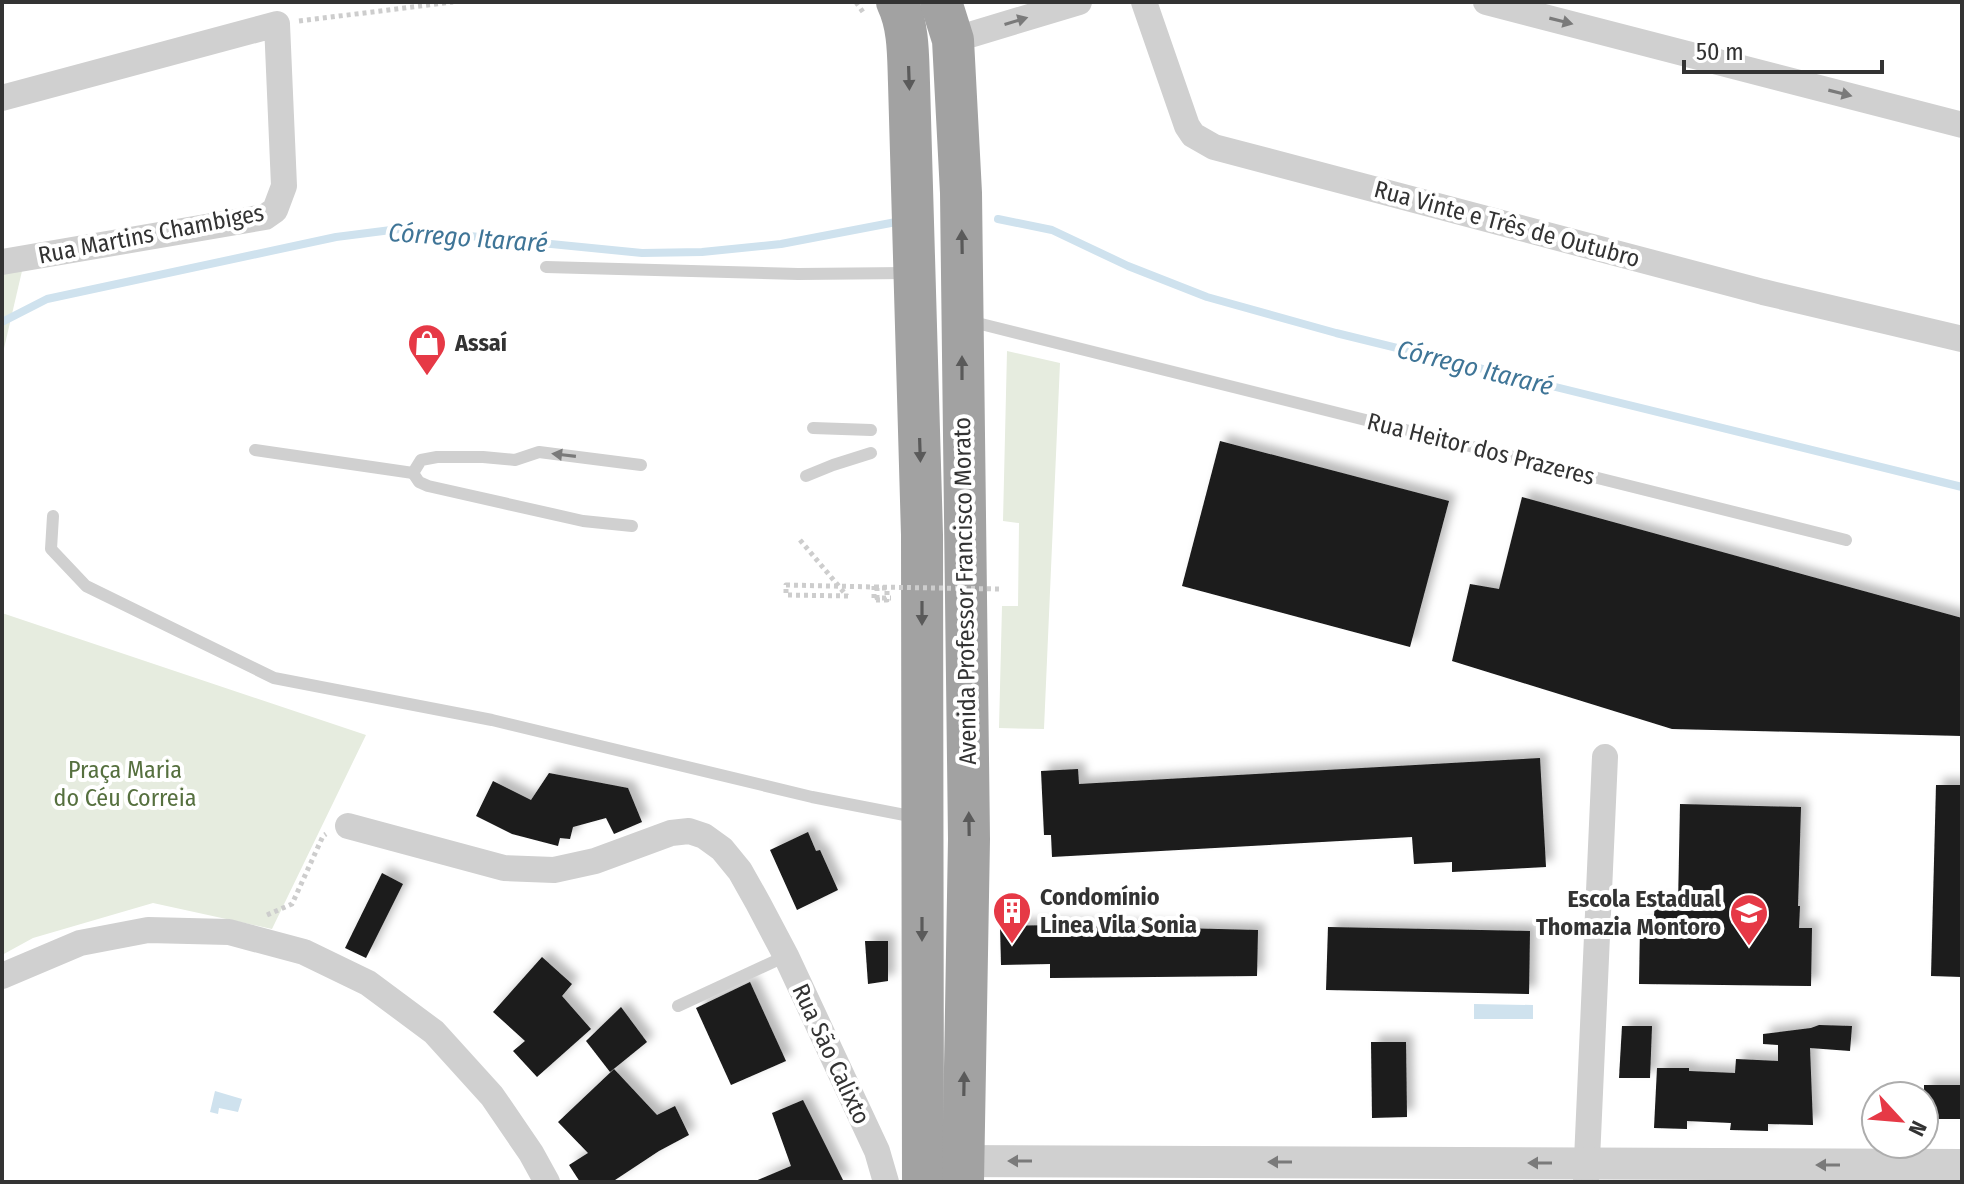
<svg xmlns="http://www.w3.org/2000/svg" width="1964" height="1184" viewBox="0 0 1964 1184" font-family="'Fira Sans Condensed',sans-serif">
<defs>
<filter id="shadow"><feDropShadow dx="7" dy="-7" stdDeviation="4" flood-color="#0004"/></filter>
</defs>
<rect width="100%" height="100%" fill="#fff"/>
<g fill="#e6ecdf">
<path d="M22,271L2,357V274Z"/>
<path d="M1007,351L1060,363L1044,729L999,728L1002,606H1018L1019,523L1003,521Z"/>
<path d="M2,613L366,735L272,929L153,903L33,938L2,955Z"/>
</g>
<g fill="#cfe2ee">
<path d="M1474,1004L1533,1005V1019H1474Z"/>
<path d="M215,1091L242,1099L238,1112L219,1108L218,1114L210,1112Z"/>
</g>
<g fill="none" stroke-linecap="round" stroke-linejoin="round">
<g stroke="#cfe2ee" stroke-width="8">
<path d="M998,219L1052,230L1128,266L1207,297L1336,333L1962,487"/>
<path d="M2,322L47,299L336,237L399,229L642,253L702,252L781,244L896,222"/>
</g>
</g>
<g fill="#1a1a1a" filter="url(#shadow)">
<path d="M1220,441L1449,501L1410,647L1182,586Z"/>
<path d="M1522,497L1962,618V736L1672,729L1452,661L1470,584L1499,589Z"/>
<path d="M1540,758L1546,867L1452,872V862L1414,864L1412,837L1052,857L1051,835H1044L1041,771L1078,769L1079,784Z"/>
<path d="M549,773L628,788L642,822L614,834L606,818L573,827L570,839L560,838L558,846L512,834L476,816L493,781L531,800Z"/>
<path d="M1936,785H1962V977L1931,976Z"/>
<path d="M1680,804L1801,807L1798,906H1800L1799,928H1812L1811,986L1639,984L1640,926H1653L1655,905H1678Z"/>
<path d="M808,832L816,851L820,850L838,890L797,910L770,850Z"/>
<path d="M382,873L403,884L366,958L345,948Z"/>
<path d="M1057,925L1258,930L1257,976L1050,978V964L1001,965L1000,926Z"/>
<path d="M1328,927L1530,931L1529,994L1326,990Z"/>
<path d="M865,941H888V981L868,984Z"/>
<path d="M542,957L572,984L562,996L591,1029L537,1077L513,1051L525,1041L493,1012Z"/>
<path d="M750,982L786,1061L731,1085L696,1008Z"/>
<path d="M621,1007L647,1042L610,1072L586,1041Z"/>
<path d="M1819,1025L1852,1026L1850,1051L1810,1048L1813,1125L1768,1124V1131L1730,1130L1731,1123L1687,1121V1129L1654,1128L1657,1068H1689V1071L1735,1073L1736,1059L1778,1061V1045L1763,1044V1034L1811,1028Z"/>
<path d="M1622,1026H1652L1650,1078H1619Z"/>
<path d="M1371,1042H1406L1407,1117L1372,1118Z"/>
<path d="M614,1069L657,1115L675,1106L689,1135L659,1151L612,1182H580L569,1165L588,1153L558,1122Z"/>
<rect x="1924" y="1085" width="38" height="34"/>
<path d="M803,1100L844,1182H753L791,1166L772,1113Z"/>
</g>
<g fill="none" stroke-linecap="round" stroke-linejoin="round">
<g stroke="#cdcdcd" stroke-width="5" stroke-dasharray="4 4" stroke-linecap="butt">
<path d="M856,2L865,15"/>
<path d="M299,21L453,2"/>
<path d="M800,540L847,596"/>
<path d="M874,586V600H887V588H877V598H891"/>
<path d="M848,596L786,595V585L875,587"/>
<path d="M267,915L292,904L323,836L326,834"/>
</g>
<g stroke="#d0d0d0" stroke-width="12">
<path d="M546,267L798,274L907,273"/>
<path d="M969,321L1846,540"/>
<path d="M813,428L871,430"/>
<path d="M255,450L413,473"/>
<path d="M806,476L833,465L871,453"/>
<path d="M53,516L51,549L86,586L274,678L492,720L812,797L915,817"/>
<path d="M632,526L583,521L428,486L419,482L413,473L421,460L437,457H483L515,460L539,452L641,465"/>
<path d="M678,1006L786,956"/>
</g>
<g stroke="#d0d0d0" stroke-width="26">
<path d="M1144,2L1187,126L1193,135L1214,147L1763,292L1962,339"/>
<path d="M1486,2L1962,125"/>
<path d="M953,40L1079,2"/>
<path d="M2,98L277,24L284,186L275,210L265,217L2,262"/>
<path d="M348,826L504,868L554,870L595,861L671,833L689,831L704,836L722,849L740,871L758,903L786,956L877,1151L886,1182"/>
<path d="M2,976L80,943L148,930L229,932L304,952L368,983L434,1032L492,1096L531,1153L547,1182"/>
<path d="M1586,1182L1605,757"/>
</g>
<path stroke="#d0d0d0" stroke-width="32" d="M942,1161L1962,1165"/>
<g stroke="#a2a2a2" stroke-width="42">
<path d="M897,2C909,27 908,56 909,83L922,535L923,1182"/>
<path d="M941,2L953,40L961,193L969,839L963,1182"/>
</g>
<path stroke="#cdcdcd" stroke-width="5" stroke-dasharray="4 4" stroke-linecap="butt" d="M875,587L1000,589"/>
</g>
<defs><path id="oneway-solid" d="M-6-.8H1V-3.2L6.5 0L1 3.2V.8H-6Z" transform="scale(2)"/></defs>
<g fill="#7a7a7a">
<use href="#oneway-solid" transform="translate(1016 21) rotate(-17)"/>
<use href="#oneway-solid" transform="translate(1561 21) rotate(14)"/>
<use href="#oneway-solid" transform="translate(1840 93) rotate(14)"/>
<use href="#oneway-solid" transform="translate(564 455) rotate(-173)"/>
<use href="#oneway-solid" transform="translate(1020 1161) rotate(180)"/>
<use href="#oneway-solid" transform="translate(1280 1162) rotate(-180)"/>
<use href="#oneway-solid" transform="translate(1540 1163) rotate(-180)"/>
<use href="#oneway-solid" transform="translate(1828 1165) rotate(-180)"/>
</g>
<g fill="#5a5a5a">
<use href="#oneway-solid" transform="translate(909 78) rotate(88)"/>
<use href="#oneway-solid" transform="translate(962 242) rotate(-91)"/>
<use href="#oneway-solid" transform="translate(962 368) rotate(-90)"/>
<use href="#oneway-solid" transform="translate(920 450) rotate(88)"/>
<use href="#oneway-solid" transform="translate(922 613) rotate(90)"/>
<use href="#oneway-solid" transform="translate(969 824) rotate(-91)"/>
<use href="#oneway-solid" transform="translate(922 929) rotate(90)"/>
<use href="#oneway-solid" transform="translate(964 1084) rotate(-89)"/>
</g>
<defs>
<g id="shop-pin" transform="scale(2)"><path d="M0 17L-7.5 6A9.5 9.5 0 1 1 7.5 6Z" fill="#e63946" stroke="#fff"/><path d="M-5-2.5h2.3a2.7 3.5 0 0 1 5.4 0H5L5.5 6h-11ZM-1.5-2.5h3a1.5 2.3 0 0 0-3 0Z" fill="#fff"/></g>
<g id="building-pin" transform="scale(2)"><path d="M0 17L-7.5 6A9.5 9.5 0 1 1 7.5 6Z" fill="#e63946" stroke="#fff"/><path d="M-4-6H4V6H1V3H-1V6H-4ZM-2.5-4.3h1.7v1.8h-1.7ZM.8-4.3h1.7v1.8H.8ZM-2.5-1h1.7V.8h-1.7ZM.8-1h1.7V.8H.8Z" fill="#fff"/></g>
<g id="school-pin" transform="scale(2)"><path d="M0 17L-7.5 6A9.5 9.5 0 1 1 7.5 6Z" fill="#e63946" stroke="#fff"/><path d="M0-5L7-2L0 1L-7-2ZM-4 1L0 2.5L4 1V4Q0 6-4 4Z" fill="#fff"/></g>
</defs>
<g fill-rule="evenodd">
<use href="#shop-pin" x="427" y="343"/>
<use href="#building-pin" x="1012" y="911"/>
<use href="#school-pin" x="1749" y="913"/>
</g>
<g text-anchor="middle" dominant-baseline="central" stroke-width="8" stroke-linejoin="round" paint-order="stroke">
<g font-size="24" fill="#333" stroke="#fff">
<text transform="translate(1507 224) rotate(15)">Rua Vinte e Três de Outubro</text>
<text transform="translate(151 234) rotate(-11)">Rua Martins Chambiges</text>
<text transform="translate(1481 449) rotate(14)">Rua Heitor dos Prazeres</text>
<text transform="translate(965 591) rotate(-91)">Avenida Professor Francisco Morato</text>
<text transform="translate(831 1054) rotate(65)">Rua São Calixto</text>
</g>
<g font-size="24" font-weight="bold" fill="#333" stroke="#fff" text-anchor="start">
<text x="455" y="343">Assaí</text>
<text x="1040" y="897">Condomínio<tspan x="1040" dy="28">Linea Vila Sonia</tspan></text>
<text x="1721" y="899" text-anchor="end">Escola Estadual<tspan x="1721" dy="28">Thomazia Montoro</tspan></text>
</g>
<g font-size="24" fill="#56703f" stroke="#fff">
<text x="125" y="770">Praça Maria<tspan x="125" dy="28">do Céu Correia</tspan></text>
</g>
<g font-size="26" font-style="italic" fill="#3f7597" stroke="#fff">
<text transform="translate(468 238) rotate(4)">Córrego Itararé</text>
<text transform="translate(1475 368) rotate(14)">Córrego Itararé</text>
</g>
</g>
<rect width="1964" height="1184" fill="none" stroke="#333333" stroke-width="8"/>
<g transform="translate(1900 1120) rotate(116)"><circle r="38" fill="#ffffff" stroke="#adadad" stroke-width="2"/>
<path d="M0-6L14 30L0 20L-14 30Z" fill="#e63946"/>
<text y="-12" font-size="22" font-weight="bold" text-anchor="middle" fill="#333333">N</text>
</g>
<path d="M1684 60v12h198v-12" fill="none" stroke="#333333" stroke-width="4"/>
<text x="1696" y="60" font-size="24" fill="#333333" stroke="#ffffff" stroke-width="6" paint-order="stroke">50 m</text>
</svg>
